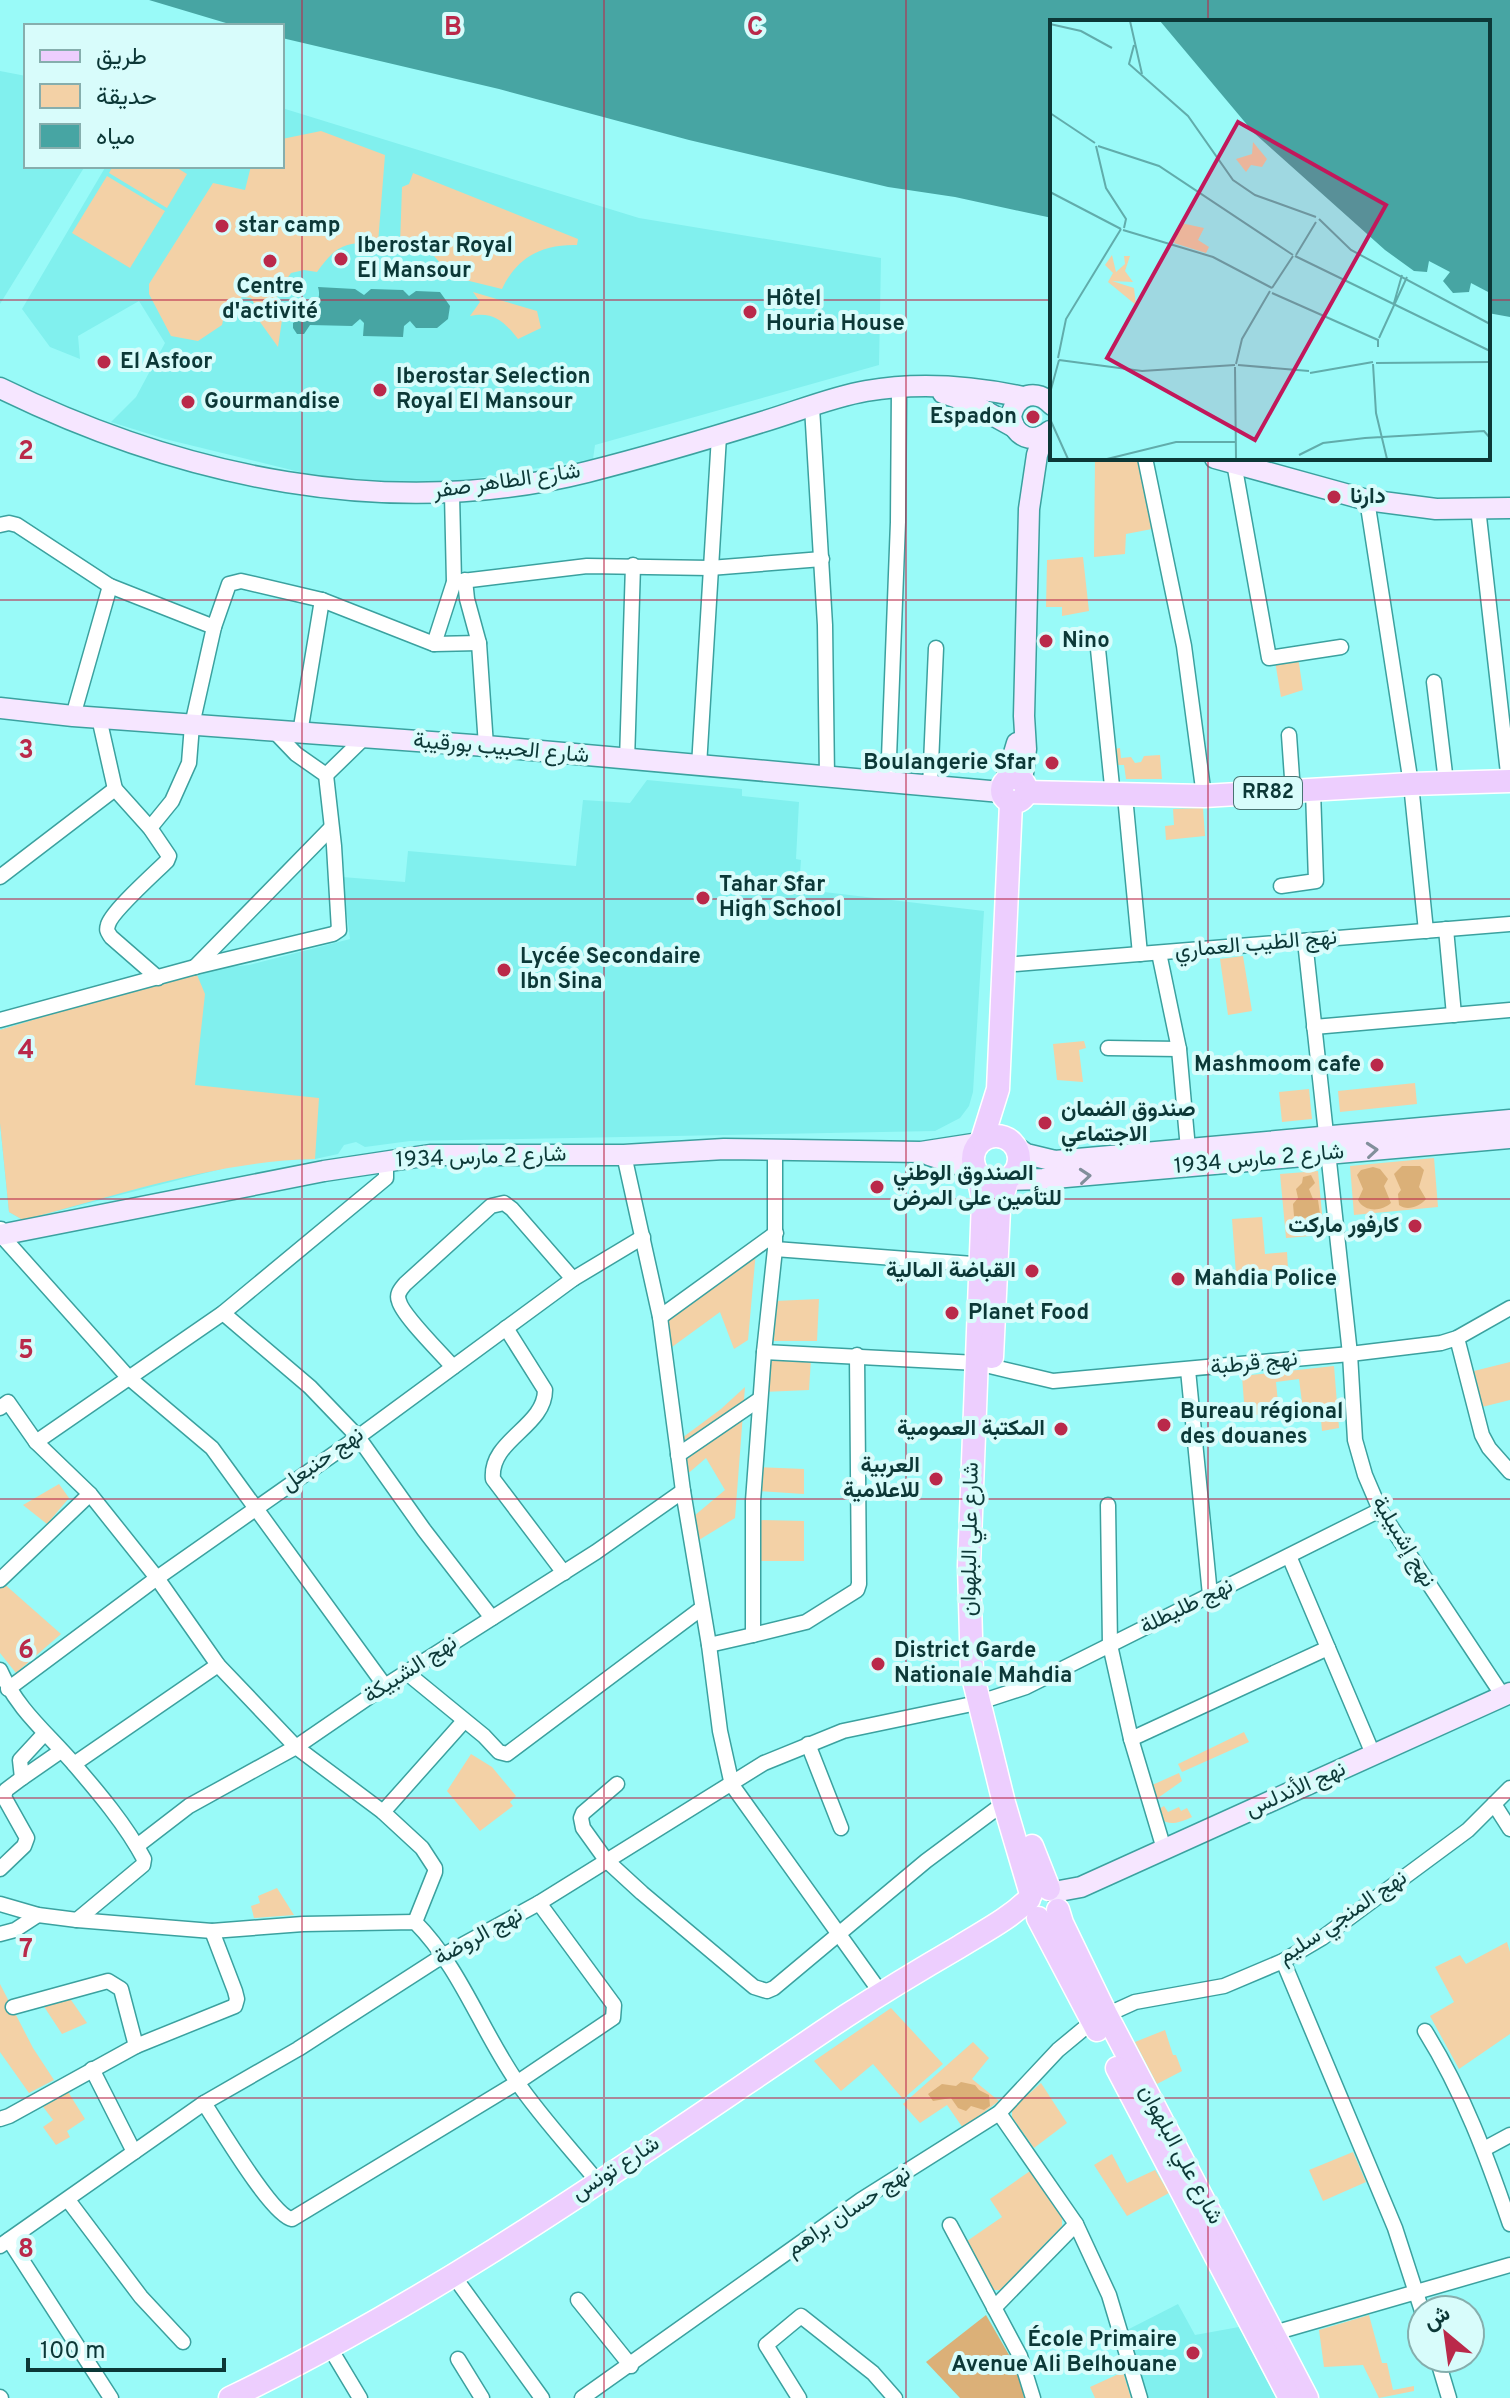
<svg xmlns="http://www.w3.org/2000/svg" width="1510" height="2398" viewBox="0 0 1510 2398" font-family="Overpass,Vazirmatn,sans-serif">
<rect width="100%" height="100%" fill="#99faf8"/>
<g fill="#81f0ee">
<path d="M0,71L26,76V166H85L0,304Z"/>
<path d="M282,108L639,218L881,258L879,365L595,445L593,459L454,482L383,485L324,478L165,439L111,422L136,397L165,343L139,301L78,336L80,359L50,347L22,309L106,166H282Z"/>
<path d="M647,780L742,789V796L799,802L796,859L801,860L799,889L984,911L973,1092L969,1106L960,1118L935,1131L410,1141L365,1147L356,1142L344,1145L338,1154L315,1159L269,1160L229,1167L23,1220L9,1212L0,1123V1030L195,970L249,965L350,939L342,877L405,882L408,851L576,866L583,800L630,803Z"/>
<path d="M1178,2304L1195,2335L1239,2327L1276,2398H1146L1127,2330Z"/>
</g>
<g fill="#f3d1a6">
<path d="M321,131L385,155L378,243C346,242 336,245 317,272L304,270L291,273L277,293V303L283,313L278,347L260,322L264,307L255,305L251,298L242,297L233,302H227L222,325L198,341L171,336L149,294V284L213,183L245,190L251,166H282V139Z"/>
<path d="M113,166H174L187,174L167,208L109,173Z"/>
<path d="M413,173L578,239L577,245C542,244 517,257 502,289L449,276C433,252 429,247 400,245L402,187L409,184Z"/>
<path d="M107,176L165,211L130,268L72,233Z"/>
<path d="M473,292L537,311L541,328L518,339C504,321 493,311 470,316L480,302Z"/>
<path d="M1095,458H1137L1152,529L1126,534L1125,554L1094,557Z"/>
<path d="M1083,557L1089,611L1062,616V607H1046L1047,560Z"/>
<path d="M1298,657L1303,690L1281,697L1275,661Z"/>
<path d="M1120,748L1121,758L1131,757L1135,763L1141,762L1144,756L1160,755L1162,779H1126L1124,765H1116L1114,749Z"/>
<path d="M1203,808L1205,836L1166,840L1165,826L1174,825L1173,809Z"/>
<path d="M1243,956L1252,1011L1228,1015L1220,959Z"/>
<path d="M195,970L205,994L195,1085L319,1098L315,1159C216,1161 119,1195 23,1220L9,1212L0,1123V1030Z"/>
<path d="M1084,1041L1086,1048L1079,1050L1083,1082L1057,1080L1053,1044Z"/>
<path d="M1415,1083L1417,1104L1340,1112L1338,1091Z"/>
<path d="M1309,1089L1312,1119L1282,1122L1279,1092Z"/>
<path d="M1434,1158L1438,1207L1354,1215L1350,1166Z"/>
<path d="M1318,1171L1324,1235L1286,1238L1280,1174Z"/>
<path d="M1262,1217L1265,1254L1287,1252L1288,1269L1236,1274L1232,1219Z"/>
<path d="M756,1251L748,1340L734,1349L720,1312L672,1347L666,1314Z"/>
<path d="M819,1299L817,1341H774L775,1301Z"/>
<path d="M811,1359L809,1390L763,1392L765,1360Z"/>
<path d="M1510,1362V1400L1482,1407L1474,1371Z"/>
<path d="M1334,1366L1339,1428L1322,1431L1320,1408L1303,1410L1299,1379L1276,1382L1279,1413L1245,1416L1242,1376Z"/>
<path d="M745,1387L735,1518L694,1543V1516L725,1490L706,1458L684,1477L682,1438L721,1409Z"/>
<path d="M759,1467L804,1469V1494L757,1491Z"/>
<path d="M59,1484L69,1498L47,1524L23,1505Z"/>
<path d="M757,1520L804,1521V1561H754Z"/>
<path d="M2,1582L61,1634L16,1673L0,1653V1584Z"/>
<path d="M1244,1732L1249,1742L1182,1772L1178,1764Z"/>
<path d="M471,1754L492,1767L516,1796L510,1802L513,1806L480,1831L447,1791Z"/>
<path d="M1179,1773L1182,1781L1155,1800L1159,1809L1164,1806L1168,1812L1179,1807L1181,1811L1187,1808L1192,1817C1158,1833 1159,1815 1150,1786Z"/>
<path d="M277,1888L294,1915L254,1918L251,1906L260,1903L258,1896Z"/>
<path d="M1507,1942L1510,1952V2034L1459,2069L1430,2016L1454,2002L1435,1967L1460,1955L1466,1964Z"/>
<path d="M0,1984L33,2048L54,2080L29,2093L0,2052Z"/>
<path d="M69,1997L87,2023L62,2034L43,2005Z"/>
<path d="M891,2008L943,2064L903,2099L873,2064L841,2091L814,2061Z"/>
<path d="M1165,2030L1173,2055H1176L1182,2071L1157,2084L1135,2042Z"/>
<path d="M973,2042L989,2058L972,2079L999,2101L963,2128L947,2105L920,2123L903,2104Z"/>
<path d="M1041,2083L1067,2123L1034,2148L1012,2117V2109Z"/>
<path d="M65,2087L85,2119L67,2131L70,2137L56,2145L43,2127L53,2120L41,2104Z"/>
<path d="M1353,2152L1366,2182L1323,2201L1309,2170Z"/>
<path d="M1112,2154L1127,2183L1155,2170L1169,2193L1127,2216L1094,2165Z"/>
<path d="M1030,2171L1062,2218V2226L1000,2290H993L967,2241L1002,2217L990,2199Z"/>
<path d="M1369,2315L1382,2363H1387L1393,2390L1414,2386V2391L1379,2398L1363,2365L1324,2367L1319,2330Z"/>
<path d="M1123,2372L1131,2398H1095L1090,2387Z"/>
</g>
<g fill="#dbb078">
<path d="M1402,1166H1420L1424,1170L1419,1187L1426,1199C1419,1207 1407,1211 1399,1205L1398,1194L1401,1190L1394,1174Z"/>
<path d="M1373,1167L1380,1169L1388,1179L1384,1186L1391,1203C1381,1212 1364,1212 1358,1200L1363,1189L1357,1175L1361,1170Z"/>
<path d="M1311,1175L1315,1183L1309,1189L1313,1199L1318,1200L1320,1214L1305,1218L1294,1216L1293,1204L1298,1198L1296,1189L1302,1183L1303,1177Z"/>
<path d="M961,2082L975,2085L979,2090L989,2095L990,2106L984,2110L971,2106L966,2111L958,2108L951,2098L933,2101L928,2094L942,2084L956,2086Z"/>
<path d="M986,2315L1020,2374L1024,2398H960L926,2362Z"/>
</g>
<g fill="#47a5a3">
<path d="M149,0H1510V317L1488,313V22H1052V218L955,197L888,187L689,140L499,89L282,38V26H236Z"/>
<path d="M318,287L355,289L364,295L371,289L403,290L409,296L416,291L440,292L450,306L448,319L437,328H416L410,321L404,326L403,337L363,336L364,323L360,319L352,326L310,325L304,334H297L293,328V323L304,317C309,306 323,304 318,287Z"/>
</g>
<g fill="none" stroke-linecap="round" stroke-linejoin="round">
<g stroke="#3ba19f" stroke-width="17">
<g id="street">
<path d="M812,407L825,625L827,778"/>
<path d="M1145,458L1184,646L1204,796"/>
<path d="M1234,463L1269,658L1341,647"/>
<path d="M1367,500L1411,784L1426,931"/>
<path d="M1478,508L1509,782"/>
<path d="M0,525L9,523L17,525L110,586L214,627"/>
<path d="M465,580L467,599L479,643L486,746"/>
<path d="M454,582L587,566L710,568L822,559"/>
<path d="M434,644L454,582L452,494"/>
<path d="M1098,649L1113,796"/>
<path d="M1434,682L1446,782"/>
<path d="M73,716L110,586"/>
<path d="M99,718L115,789"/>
<path d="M300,733L322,600"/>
<path d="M1289,735L1293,792"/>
<path d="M627,761L633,565"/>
<path d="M699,766L719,436"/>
<path d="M326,775L363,739"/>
<path d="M888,784L898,522L899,388"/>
<path d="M930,787L936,648"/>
<path d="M1125,796L1140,954"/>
<path d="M150,828L172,801L189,763L192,725L214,627L229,584L241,581L322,600L434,644L479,643"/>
<path d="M0,877L115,789L150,828L169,856L167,861C155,873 111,912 108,925C106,931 108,932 111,937L158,978"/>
<path d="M1281,886L1316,881L1313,790"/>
<path d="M1446,929L1454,1015"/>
<path d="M1305,941L1350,1354L1355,1440L1365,1475L1380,1510L1503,1696"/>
<path d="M1159,953L1179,1049L1188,1149"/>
<path d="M1003,965L1510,924"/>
<path d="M195,967L331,828"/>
<path d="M0,1020L195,967L333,934L339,930L334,846L326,775L296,754L273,730"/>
<path d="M1314,1027L1510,1010"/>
<path d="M1108,1048L1179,1049"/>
<path d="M775,1150V1249L764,1352L753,1501V1635L806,1622L857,1590L859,1584L857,1355"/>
<path d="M624,1155L660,1317L683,1491L709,1645L720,1731L732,1785L881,1993"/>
<path d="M1,1229V1235L128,1377L212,1448L385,1686"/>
<path d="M775,1249L986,1265"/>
<path d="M223,1313L310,1387L358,1437L424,1530L492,1618"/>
<path d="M660,1317L776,1233"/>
<path d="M506,1328L545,1390C545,1427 489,1440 493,1479L564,1573"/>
<path d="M1457,1338L1482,1435L1489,1448L1510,1472"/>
<path d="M764,1352L977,1363L1053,1381L1350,1354L1441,1343L1457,1338L1510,1308"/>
<path d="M453,1367C442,1354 402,1315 399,1301C396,1294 401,1289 405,1284L491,1206L504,1203L512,1209L573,1279"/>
<path d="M1188,1370L1210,1595"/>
<path d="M0,1408L8,1402L36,1442L90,1494L157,1578L218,1665L296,1747L383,1812L422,1848L435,1868V1872L415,1922"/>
<path d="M36,1442L223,1313L386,1178V1160"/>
<path d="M678,1455L760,1399"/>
<path d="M1108,1505L1110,1645L1131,1739L1164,1849"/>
<path d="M1289,1556L1373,1754"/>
<path d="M0,1580L90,1494"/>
<path d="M709,1645L753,1635"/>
<path d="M0,1670C17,1709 46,1732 73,1763C98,1792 126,1825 144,1859L143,1865L77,1920"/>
<path d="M407,1673L484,1736L499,1752L507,1754L702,1608"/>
<path d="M8,1689L157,1578L358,1437L573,1279L643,1237"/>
<path d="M44,1734L20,1760L22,1778L61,1751"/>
<path d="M1131,1739L1328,1648"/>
<path d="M808,1744L841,1828"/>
<path d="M74,1764L218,1665"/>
<path d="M617,1784L583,1813L581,1818L583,1828L606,1860L642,1893L754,1987L767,1991L774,1988L926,1861L1004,1803"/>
<path d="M1494,1804L1510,1829"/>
<path d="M383,1812L464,1721"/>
<path d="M137,1846L189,1806L296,1747L385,1686L596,1552L683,1491"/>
<path d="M0,1869L24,1846L27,1838L4,1797L6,1790L22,1778"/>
<path d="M0,1904L38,1915L77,1920L212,1931L303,1924L415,1922C460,1967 481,2030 517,2082C541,2117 571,2149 598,2182"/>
<path d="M0,1934L15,1930L38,1915"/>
<path d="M1283,1961L1395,2228L1422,2311"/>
<path d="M1425,2031C1463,2092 1487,2157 1510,2224"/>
<path d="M136,2046L235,2006L237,1999L235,1991L212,1931"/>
<path d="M92,2069L134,2152"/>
<path d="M204,2103C218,2124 272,2216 292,2219L518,2082L613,2018L614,2005L539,1903"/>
<path d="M999,2113L1076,2224L1109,2295L1140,2398"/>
<path d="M0,2119L9,2116L136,2046L121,1989L108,1981L13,2007"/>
<path d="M1484,2149L1510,2135"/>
<path d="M68,2200L141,2297L183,2342"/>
<path d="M950,2225L1020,2356L1033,2398"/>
<path d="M9,2240L111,2398"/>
<path d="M0,2246L204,2103L298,2049L444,1955L539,1903L764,1763L843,1731L977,1703L1026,1687L1380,1510"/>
<path d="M453,2275L542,2398"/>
<path d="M578,2300L631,2366"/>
<path d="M994,2308L1076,2224"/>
<path d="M1274,2333L1510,2265"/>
<path d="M330,2348L360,2398"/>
<path d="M1437,2358L1449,2398"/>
<path d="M458,2359L482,2398"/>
<path d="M0,2397L1,2398"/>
<path d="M582,2398L861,2200L999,2113L1058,2050L1093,2021L1135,2002L1224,1986L1283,1961L1322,1938L1468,1830L1510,1788"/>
<path d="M799,2398L766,2345L801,2316L873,2373L895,2398"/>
</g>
</g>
<g stroke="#3ba19f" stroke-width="23">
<g id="secondary">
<path d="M0,388C182,477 388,522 587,472C646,457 704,440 762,422C796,412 831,397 866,391C917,382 972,386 1023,397"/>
<path d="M943,393L967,401L1014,427"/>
<path d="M1050,431C1033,445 1014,437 1011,416C1016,394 1037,388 1052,405"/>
<path d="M1215,458L1367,500L1436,509L1510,508"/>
<path d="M0,708L73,716L486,746L1001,792"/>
<path d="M1006,780L1017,743"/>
<path d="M1022,781L1026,749L1024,716L1029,509L1037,455L1043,436"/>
<path d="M1016,1147L1026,1154L1055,1161L1510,1120"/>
<path d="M929,1155L975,1170"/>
<path d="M1007,1180L1043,1179L1510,1138"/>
<path d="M0,1235L324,1171L430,1155H624L724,1149L921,1152L979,1143"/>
<path d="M1054,1892L1081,1887L1510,1693"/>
</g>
</g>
<g stroke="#fff" stroke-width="25">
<g id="primary">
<circle cx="1014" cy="790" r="12"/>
<path d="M1026,792L1204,796L1411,784L1510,781"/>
<circle cx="996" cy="1159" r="23"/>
<path d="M982,1140L998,1089L1011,803"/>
<path d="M978,1175L983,1201L969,1566L972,1673L1004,1803L1031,1894"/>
<path d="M992,1357L999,1210L1007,1180"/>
<path d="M1032,1846L1049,1889"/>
<path d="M1058,1910L1062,1923L1106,2014L1307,2398"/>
<path d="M1038,1918L1097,2030"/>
<path d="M1117,2068L1290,2398"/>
<path d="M230,2398C448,2293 646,2150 846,2016C883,1992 921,1969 959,1947C983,1932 1009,1919 1029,1899"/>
</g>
</g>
<use href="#street" stroke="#fff" stroke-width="14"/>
<use href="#secondary" stroke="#f6e6ff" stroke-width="20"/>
<use href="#primary" stroke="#edcefe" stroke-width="22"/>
</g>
<defs><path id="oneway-chevron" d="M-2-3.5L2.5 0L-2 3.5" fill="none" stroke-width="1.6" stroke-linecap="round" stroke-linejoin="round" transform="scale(2)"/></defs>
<g stroke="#818f9b">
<use href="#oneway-chevron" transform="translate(1372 1150) rotate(-5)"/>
<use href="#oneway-chevron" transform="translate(1085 1176) rotate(-5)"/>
</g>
<path fill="none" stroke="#ba294a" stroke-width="2" stroke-opacity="0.55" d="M302,0V2398M604,0V2398M906,0V2398M1208,0V22M0,300H1052M1488,300H1510M1208,458V2398M0,600H1510M0,899H1510M0,1199H1510M0,1499H1510M0,1798H1510M0,2098H1510"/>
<g fill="#ba294a" stroke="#d8fcfb" stroke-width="3">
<circle cx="222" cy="226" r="8"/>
<circle cx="341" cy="259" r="8"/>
<circle cx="270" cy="261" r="8"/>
<circle cx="750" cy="312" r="8"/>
<circle cx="104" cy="362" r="8"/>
<circle cx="380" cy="390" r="8"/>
<circle cx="188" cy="402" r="8"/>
<circle cx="1033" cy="417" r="8"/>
<circle cx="1334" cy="497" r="8"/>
<circle cx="1046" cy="641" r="8"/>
<circle cx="1052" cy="763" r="8"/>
<circle cx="703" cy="898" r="8"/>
<circle cx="504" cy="970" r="8"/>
<circle cx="1377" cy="1065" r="8"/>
<circle cx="1045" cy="1123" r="8"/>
<circle cx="877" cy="1187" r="8"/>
<circle cx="1415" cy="1226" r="8"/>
<circle cx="1032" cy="1271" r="8"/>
<circle cx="1178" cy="1279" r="8"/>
<circle cx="952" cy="1313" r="8"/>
<circle cx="1164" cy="1425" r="8"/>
<circle cx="1061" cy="1429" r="8"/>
<circle cx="936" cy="1479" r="8"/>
<circle cx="878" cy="1664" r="8"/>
<circle cx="1193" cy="2353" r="8"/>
</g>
<g text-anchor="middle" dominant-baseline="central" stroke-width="8" stroke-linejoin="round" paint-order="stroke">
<rect fill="#d8fcfb" stroke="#497372" stroke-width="2" x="1234" y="777" width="68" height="32" rx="6"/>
<g font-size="20" font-weight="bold" fill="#0c3837">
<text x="1268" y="793">RR82</text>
</g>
<g font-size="22" font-weight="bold" fill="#0c3837" stroke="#d8fcfb" text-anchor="start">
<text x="238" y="226">star camp</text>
<text x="357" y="246">Iberostar Royal<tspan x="357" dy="25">El Mansour</tspan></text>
<text x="270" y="287" text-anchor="middle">Centre<tspan x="270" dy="25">d'activité</tspan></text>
<text x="766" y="299">Hôtel<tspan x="766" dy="25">Houria House</tspan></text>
<text x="120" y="362">El Asfoor</text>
<text x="396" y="377">Iberostar Selection<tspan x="396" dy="25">Royal El Mansour</tspan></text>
<text x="204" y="402">Gourmandise</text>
<text x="1017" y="417" text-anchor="end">Espadon</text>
<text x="1350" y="497">دارنا</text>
<text x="1062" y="641">Nino</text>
<text x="1036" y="763" text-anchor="end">Boulangerie Sfar</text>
<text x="719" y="885">Tahar Sfar<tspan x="719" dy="25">High School</tspan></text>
<text x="520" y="957">Lycée Secondaire<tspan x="520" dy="25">Ibn Sina</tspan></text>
<text x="1361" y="1065" text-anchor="end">Mashmoom cafe</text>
<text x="1061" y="1110">صندوق الضمان<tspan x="1061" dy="25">الاجتماعي</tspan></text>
<text x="893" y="1174">الصندوق الوطني<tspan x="893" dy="25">للتأمين على المرض</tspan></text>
<text x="1399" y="1226" text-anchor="end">كارفور ماركت</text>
<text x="1016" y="1271" text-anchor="end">القباضة المالية</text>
<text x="1194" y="1279">Mahdia Police</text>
<text x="968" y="1313">Planet Food</text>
<text x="1180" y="1412">Bureau régional<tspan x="1180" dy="25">des douanes</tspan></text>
<text x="1045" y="1429" text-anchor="end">المكتبة العمومية</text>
<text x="920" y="1466" text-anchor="end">العربية<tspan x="920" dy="25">للاعلامية</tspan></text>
<text x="894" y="1651">District Garde<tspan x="894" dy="25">Nationale Mahdia</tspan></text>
<text x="1177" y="2340" text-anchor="end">École Primaire<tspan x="1177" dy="25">Avenue Ali Belhouane</tspan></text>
</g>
<g font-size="22" fill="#0c3837" stroke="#d8fcfb">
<text transform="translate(507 482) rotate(-8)">شارع الطاهر صفر</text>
<text transform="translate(501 749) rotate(5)">شارع الحبيب بورقيبة</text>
<text transform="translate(1256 945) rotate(-5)">نهج الطيب العماري</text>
<text transform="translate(481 1158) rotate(-2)">شارع 2 مارس 1934</text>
<text transform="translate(1259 1160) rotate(-5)">شارع 2 مارس 1934</text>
<text transform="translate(1254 1364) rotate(-6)">نهج قرطبة</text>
<text transform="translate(323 1460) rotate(-35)">نهج حنبعل</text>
<text transform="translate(971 1539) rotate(-89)">شارع علي البلهوان</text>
<text transform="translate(1403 1542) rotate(59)">نهج إشبيلية</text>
<text transform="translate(1187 1607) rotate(-26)">نهج طليطلة</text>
<text transform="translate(411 1670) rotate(-33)">نهج الشبيكة</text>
<text transform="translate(1296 1790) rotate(-24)">نهج الأندلس</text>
<text transform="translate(1343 1918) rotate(-34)">نهج المنجي سليم</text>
<text transform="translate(479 1937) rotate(-29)">نهج الروضة</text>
<text transform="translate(1180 2155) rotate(62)">شارع علي البلهوان</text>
<text transform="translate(616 2169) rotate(-33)">شارع تونس</text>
<text transform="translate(849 2212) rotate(-34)">نهج حسان براهم</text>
</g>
</g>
<g transform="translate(1050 20)">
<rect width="440" height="440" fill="#99faf8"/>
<path d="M203,122L217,139L212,147L201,145L196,152L186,139L202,134ZM131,203L154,208L148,220L159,227L156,233L124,223ZM62,235L66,252L75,244L74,236H80L75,251L83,262L62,261L84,268L86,285L58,262L63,253L55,245Z" fill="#f3d1a6"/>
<path d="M110,1H440V273L421,263L419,272L403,273L393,261L400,252L379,241L377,252L364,251L335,230L204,113Z" fill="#47a5a3"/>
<path fill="none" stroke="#61acab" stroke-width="2" d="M80,1L92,54M0,4L31,11L62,28M84,25L79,44L138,96L183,160L205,175L266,197M0,93L45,123M46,126L56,168L76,199L74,208M48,126L109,146L243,235M0,172L71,209M269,199L301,230L440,304M73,210L163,237L222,268M246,235L266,202M245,236L440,331M222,268L243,236M222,273L328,320V327M344,283L352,255M329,318L357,257M8,338L16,299L71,209M9,340L92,351L185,345M326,343L440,342M186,344L192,319L220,271M323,344L326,393L337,439M188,345L259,351M185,347L186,439M260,353L323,342M0,373L9,340M0,399L18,439M249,435L273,423L315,418L434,411L440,418M57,439L126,422H185"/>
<path fill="#c2185b" fill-opacity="0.15" stroke="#c2185b" stroke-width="4" d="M188,102L336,185L205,420L57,338Z"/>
<rect width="440" height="440" fill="none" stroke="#0c3837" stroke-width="4"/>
</g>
<g font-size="26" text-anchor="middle" font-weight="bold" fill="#ba294a" stroke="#d8fcfb" stroke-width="8" stroke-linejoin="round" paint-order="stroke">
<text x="453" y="35">B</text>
<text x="755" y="35">C</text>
<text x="26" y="459">2</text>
<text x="26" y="758">3</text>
<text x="26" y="1058">4</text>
<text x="26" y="1358">5</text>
<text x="26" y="1658">6</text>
<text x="26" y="1957">7</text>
<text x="26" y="2257">8</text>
</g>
<rect x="24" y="24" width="260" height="144" fill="#d8fcfb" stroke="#86aead" stroke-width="2"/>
<rect x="40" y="50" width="40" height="12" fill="#edcefe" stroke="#86aead" stroke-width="2"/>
<text x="96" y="64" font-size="24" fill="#0c3837">طريق</text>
<rect x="40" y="84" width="40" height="24" fill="#f3d1a6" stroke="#86aead" stroke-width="2"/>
<text x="96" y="104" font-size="24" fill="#0c3837">حديقة</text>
<rect x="40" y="124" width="40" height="24" fill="#47a5a3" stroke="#86aead" stroke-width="2"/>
<text x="96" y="144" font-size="24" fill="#0c3837">مياه</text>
<g transform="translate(1446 2334) rotate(331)"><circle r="38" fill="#d8fcfb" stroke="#86aead" stroke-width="2"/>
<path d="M0-6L14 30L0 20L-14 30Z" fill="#ba294a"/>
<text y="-12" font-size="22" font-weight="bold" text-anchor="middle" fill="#0c3837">ش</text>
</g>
<path d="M28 2358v12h196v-12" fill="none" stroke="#0c3837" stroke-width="4"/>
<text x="40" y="2358" font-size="24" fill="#0c3837" stroke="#d8fcfb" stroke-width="6" paint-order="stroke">100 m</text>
</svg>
